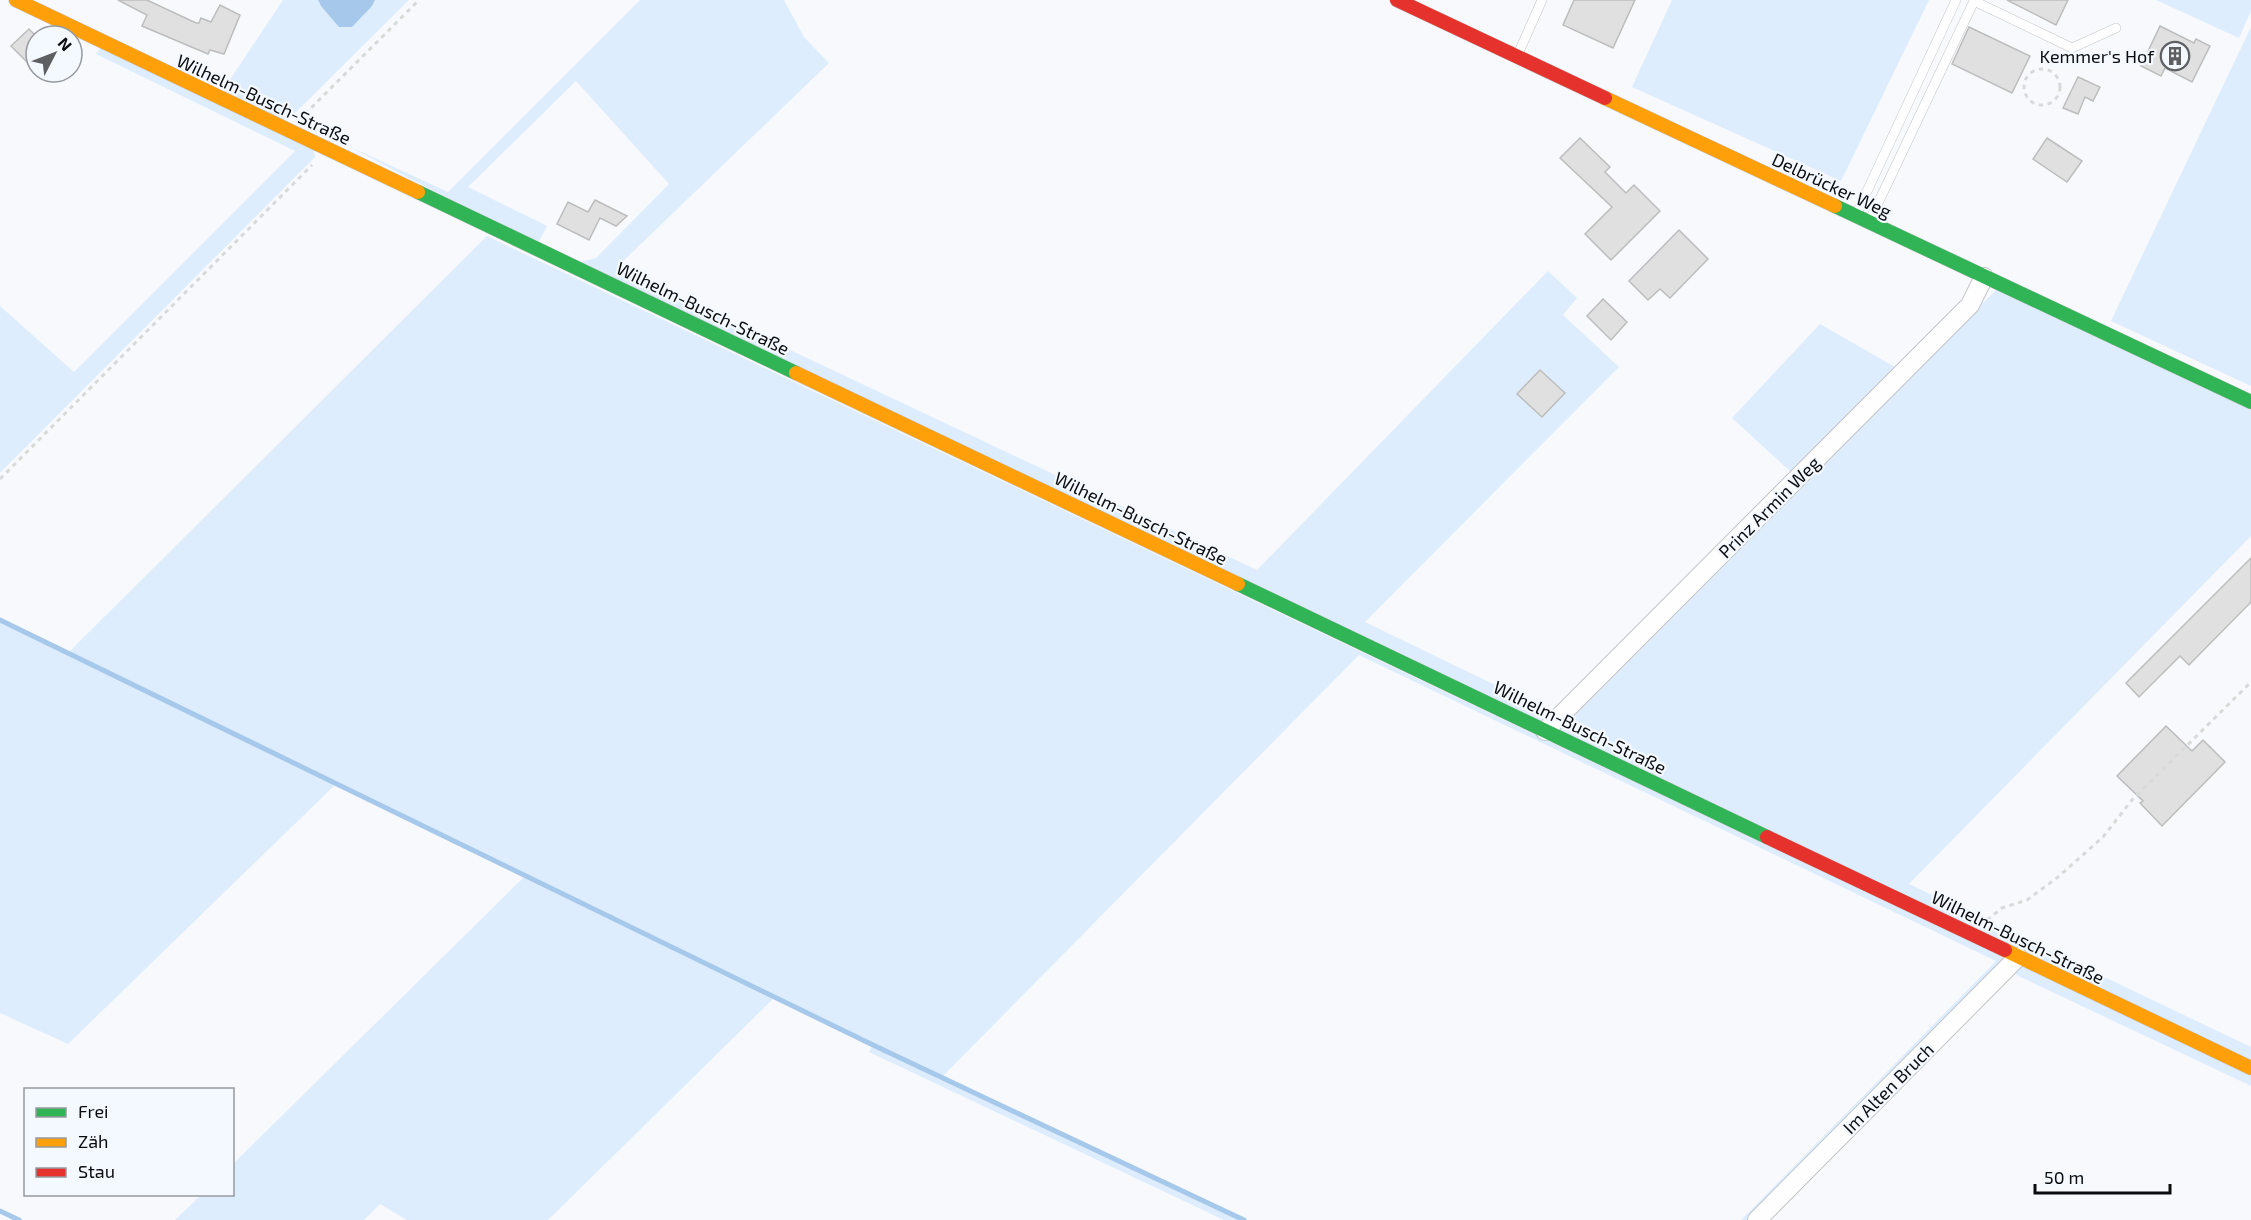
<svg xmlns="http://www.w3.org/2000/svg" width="2251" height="1220" viewBox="0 0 2251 1220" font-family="'Exo 2',sans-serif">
<rect width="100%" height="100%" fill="#f7f9fc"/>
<g fill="#deedfd">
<path d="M283,0H318L321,6H372L375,0H409L293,115L280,121L221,93Z"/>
<path d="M640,0H784L804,37L829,63L616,268L1257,570L1548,271L1577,298L1563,315L1619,367L1365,622L1551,712L1538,723L576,263L596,258L669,184L576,81L468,187L547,226L537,245L346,145L448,192Z"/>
<path d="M1672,0H1929L1841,181L1632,87Z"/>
<path d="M2156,0H2251V11L2239,38Z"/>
<path d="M2251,27V386L2111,321Z"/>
<path d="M100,48L314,150L315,157L0,473V306L74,372L295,151L96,54Z"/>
<path d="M487,236L2007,959L1752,1220H1741L1996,961L1359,655L942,1077L1244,1220H1224L869,1052L873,1044L775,997L548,1220H407L380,1204L364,1220H175L201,1195L232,1194L233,1164L525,876L336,784L68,1044L0,1013V620L68,653Z"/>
<path d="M1997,289L2251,410V536L1909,884L2251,1047V1086L2010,972L2014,967L1555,731Z"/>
<path d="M1820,324L1900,370L1793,474L1732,418Z"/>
</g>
<path fill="#a6c8ea" d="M318,0H375L372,6L352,27H339L321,6Z"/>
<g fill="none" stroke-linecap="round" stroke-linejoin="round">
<g stroke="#a6c8ea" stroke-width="5">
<path d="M0,620L873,1045L1244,1220"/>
<path d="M0,1211L19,1220"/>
</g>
</g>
<g fill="#e1e0e0" stroke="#bdbdbd" stroke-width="1.5">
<path d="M118,0H147L196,23H199L201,18L211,22L220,5L240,15L224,54L210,50L208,54L142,26L147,15Z"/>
<path d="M1574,0H1635L1613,48L1563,25Z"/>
<path d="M2007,0H2068L2056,25Z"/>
<path d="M2160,26L2194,43L2196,39L2210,46L2192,82L2165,68L2161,76L2141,66Z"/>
<path d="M1969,27L2030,56L2012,93L1952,64Z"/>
<path d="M29,29L36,36V71L11,46Z"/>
<path d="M2078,77L2100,87L2093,101L2085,97L2078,114L2063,108Z"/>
<path d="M1580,138L1610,167L1605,172L1626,193L1634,185L1660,211L1611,260L1585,234L1612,207L1560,158Z"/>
<path d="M2047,138L2082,161L2067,182L2033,159Z"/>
<path d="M595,200L627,216L616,226L600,218L589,240L557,224L568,202L588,212Z"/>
<path d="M1679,230L1708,259L1670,298L1660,289L1648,300L1629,281Z"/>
<path d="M1603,299L1627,322L1611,340L1587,316Z"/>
<path d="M1540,370L1565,393L1542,417L1517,394Z"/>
<path d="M2251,558V602L2189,665L2180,656L2139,697L2126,683Z"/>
<path d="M2166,726L2192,751L2203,740L2225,762L2162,826L2140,803L2143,801L2117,776Z"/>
</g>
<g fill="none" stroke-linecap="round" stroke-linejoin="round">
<g stroke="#c3c5c8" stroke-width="10">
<g id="lane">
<path d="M1518,54L1542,0"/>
<path d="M1856,215L1956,0"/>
<path d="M1870,220L1974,1L2072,48L2116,28"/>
</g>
</g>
<g stroke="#c3c5c8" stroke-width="20">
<g id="street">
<path d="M1545,731L1970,305L1984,277"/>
<path d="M1757,1220L2018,957"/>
</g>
</g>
<g stroke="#c3c5c8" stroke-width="15">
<g id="fast">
<path d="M418,192L796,373"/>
<path d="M1835,206L2251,402"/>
<path d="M1238,584L1767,837"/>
</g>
</g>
<g stroke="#c3c5c8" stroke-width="15">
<g id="slow">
<path d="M16,0L418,192"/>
<path d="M1605,98L1835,206"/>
<path d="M796,373L1238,584"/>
<path d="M2005,950L2251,1068"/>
</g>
</g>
<g stroke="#c3c5c8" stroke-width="15">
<g id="jam">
<path d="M1397,0L1605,98"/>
<path d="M1767,837L2005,950"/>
</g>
</g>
<g stroke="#d8dada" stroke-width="3" stroke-dasharray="4.5 4.5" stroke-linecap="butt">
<circle cx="2042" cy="87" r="18"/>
<path d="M305,114L419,0"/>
<path d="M0,479L312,165"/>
<path d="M1987,920L2002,908L2027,900L2058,877L2103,837L2132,800L2249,684"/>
</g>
<use href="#lane" stroke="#fefeff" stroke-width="9"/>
<use href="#street" stroke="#fefeff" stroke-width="18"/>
<use href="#fast" stroke="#30b455" stroke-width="14"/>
<use href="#slow" stroke="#ff9f0a" stroke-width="14"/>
<use href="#jam" stroke="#e5322d" stroke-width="14"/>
</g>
<defs>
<g id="building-ring" transform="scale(1.5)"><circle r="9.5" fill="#f4f9ff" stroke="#5d5f61" stroke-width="1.5"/><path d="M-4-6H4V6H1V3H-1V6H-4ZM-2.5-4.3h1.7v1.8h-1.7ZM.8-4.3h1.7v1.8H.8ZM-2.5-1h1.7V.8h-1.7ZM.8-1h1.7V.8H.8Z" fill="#5d5f61"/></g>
</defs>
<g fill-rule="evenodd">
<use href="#building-ring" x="2175" y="56"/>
</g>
<g text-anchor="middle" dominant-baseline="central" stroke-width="4.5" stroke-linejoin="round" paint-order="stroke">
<g font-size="18" fill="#0a0c0e" stroke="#f4f9ff" text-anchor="end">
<text x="2154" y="56">Kemmer's Hof</text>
</g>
<g font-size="18" fill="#0a0c0e" stroke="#f4f9ff">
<text transform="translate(264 99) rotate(25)">Wilhelm-Busch-Straße</text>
<text transform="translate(1832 185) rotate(25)">Delbrücker Weg</text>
<text transform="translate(703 308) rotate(26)">Wilhelm-Busch-Straße</text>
<text transform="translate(1769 507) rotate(-45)">Prinz Armin Weg</text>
<text transform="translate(1141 518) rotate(26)">Wilhelm-Busch-Straße</text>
<text transform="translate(1580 727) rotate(26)">Wilhelm-Busch-Straße</text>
<text transform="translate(2018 937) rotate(26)">Wilhelm-Busch-Straße</text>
<text transform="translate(1888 1088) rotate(-45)">Im Alten Bruch</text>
</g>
</g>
<rect x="24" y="1088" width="210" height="108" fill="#f4f9ff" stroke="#969a9f" stroke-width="1.5"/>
<rect x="36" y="1108" width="30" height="9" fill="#30b455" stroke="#969a9f" stroke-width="1.5"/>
<text x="78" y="1118" font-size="18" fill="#0a0c0e">Frei</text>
<rect x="36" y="1138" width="30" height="9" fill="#ff9f0a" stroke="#969a9f" stroke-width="1.5"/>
<text x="78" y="1148" font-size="18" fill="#0a0c0e">Zäh</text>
<rect x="36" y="1168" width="30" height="9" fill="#e5322d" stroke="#969a9f" stroke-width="1.5"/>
<text x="78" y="1178" font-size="18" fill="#0a0c0e">Stau</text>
<g transform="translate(54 54) rotate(48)"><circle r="28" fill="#f4f9ff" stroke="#969a9f" stroke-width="1.5"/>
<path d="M0-4.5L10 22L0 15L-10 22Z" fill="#5d5f61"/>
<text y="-9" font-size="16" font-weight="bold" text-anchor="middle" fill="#0a0c0e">N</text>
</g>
<path d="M2035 1184v9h135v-9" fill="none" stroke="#0a0c0e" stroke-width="3"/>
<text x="2044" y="1184" font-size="18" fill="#0a0c0e" stroke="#f4f9ff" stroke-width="4.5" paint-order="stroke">50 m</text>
</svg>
